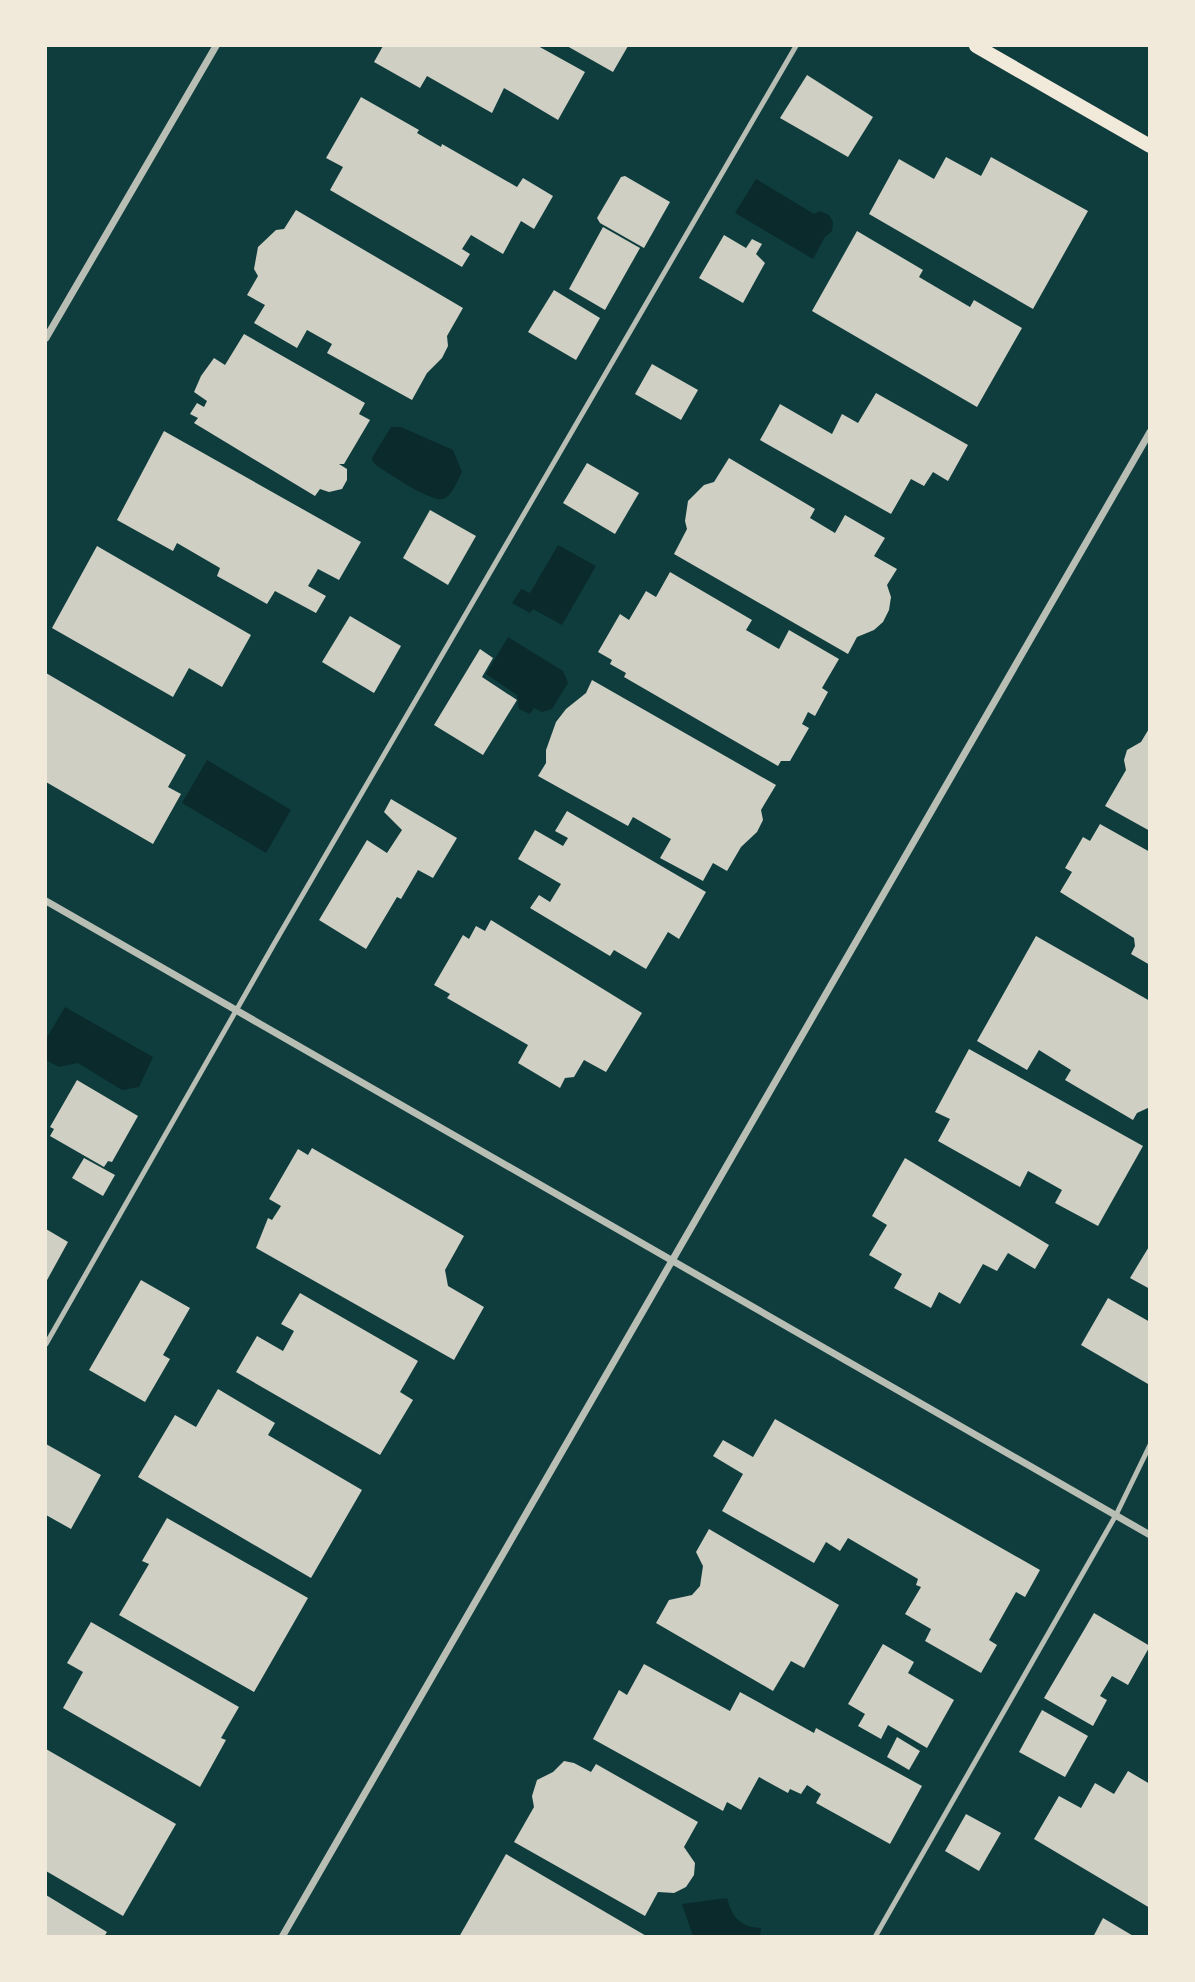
<svg xmlns="http://www.w3.org/2000/svg" width="1195" height="1982" viewBox="0 0 1195 1982" font-family="'PT Serif',serif">
<rect width="100%" height="100%" fill="#0f3d3e"/>
<g fill="#0a2a2b">
<path d="M756,179L814,214L820,211L829,215L833,222L832,231L825,237L813,259L735,213Z"/>
<path d="M391,427H401L453,450L462,472C458,479 452,497 443,499C430,502 390,474 377,466L372,460L373,456Z"/>
<path d="M558,545L596,566L562,625L533,609L530,613L512,603L521,589L530,593Z"/>
<path d="M508,637L563,671L568,683L552,709L542,712L534,708L530,714L519,709L517,695L486,674Z"/>
<path d="M207,760L291,810L266,853L182,803Z"/>
<path d="M65,1007L153,1057L139,1087L122,1090L78,1063L59,1067L46,1060V1039Z"/>
<path d="M727,1898C732,1917 740,1927 761,1928L760,1936H693L682,1904Z"/>
</g>
<g fill="#cfcfc3">
<path d="M383,46H538L585,72L558,120L504,88L492,113L427,76L420,88L374,62Z"/>
<path d="M567,46H628L613,72Z"/>
<path d="M807,75L873,117L848,157L780,118Z"/>
<path d="M361,97L419,130L417,133L441,147L442,144L517,187L523,178L553,196L534,229L521,221L503,254L471,235L462,249L470,254L462,267L330,190L343,167L326,158Z"/>
<path d="M946,157L981,176L991,157L1088,211L1033,309L869,214L899,159L934,179Z"/>
<path d="M625,176L670,202L644,248L600,223L597,218L621,177Z"/>
<path d="M296,210L463,308L447,336L448,346L442,358L427,373L412,400L327,353L332,344L307,330L297,348L254,323L265,305L247,295L258,276L254,269L258,247L276,230L284,229Z"/>
<path d="M603,227L640,248L605,310L569,289Z"/>
<path d="M857,231L923,270L919,277L970,307L974,300L1022,328L977,407L812,311Z"/>
<path d="M724,235L746,248L752,239L762,244L756,254L765,263L743,303L699,278Z"/>
<path d="M554,290L600,318L576,360L528,332Z"/>
<path d="M244,334L365,403L359,414L370,420L344,464H339L347,469V480L342,489L329,492L320,489L315,496L194,423L198,418L190,414L197,403L204,407L207,401L194,392L201,376L214,358L225,365Z"/>
<path d="M652,364L698,390L681,420L635,394Z"/>
<path d="M876,393L968,445L948,481L933,472L924,486L911,479L891,514L760,440L780,404L832,434L842,414L858,423Z"/>
<path d="M164,431L361,542L339,580L318,569L308,586L326,596L316,613L275,591L267,604L217,576L220,568L177,543L173,551L117,520Z"/>
<path d="M729,458L815,509L810,518L835,533L845,515L885,538L874,556L897,569L887,585L891,597L889,610L883,622L874,630L857,637L848,654L674,554L687,529L685,521L688,501L704,485L714,482Z"/>
<path d="M587,463L639,493L615,534L563,503Z"/>
<path d="M430,510L476,536L448,585L403,558Z"/>
<path d="M97,546L251,635L222,687L189,668L173,697L52,628Z"/>
<path d="M670,572L752,620L746,630L779,649L789,630L839,659L822,688L828,692L815,716L808,712L802,724L809,728L790,761H781L778,766L624,677L626,673L610,664L612,660L598,652L620,614L629,620L646,591L656,597Z"/>
<path d="M350,616L401,646L374,693L322,662Z"/>
<path d="M480,649L493,658L482,677L517,700L483,755L434,725Z"/>
<path d="M46,673L186,755L168,787L181,794L153,844L46,782Z"/>
<path d="M592,680L776,785L761,810L763,820L757,832L741,847L727,871L713,863L703,881L660,858L671,839L633,817L628,826L538,776L546,763V750L556,722L566,709L586,693Z"/>
<path d="M1150,727V831L1105,806L1126,770L1124,760L1127,750L1141,742Z"/>
<path d="M391,799L457,838L433,878L418,870L401,899L397,897L366,949L319,920L367,840L387,853L402,830L384,812Z"/>
<path d="M567,811L706,892L679,939L668,932L646,969L614,950L610,956L530,908L539,895L550,902L561,884L518,859L535,830L563,846L568,838L555,831Z"/>
<path d="M1100,824L1150,852V965L1131,954L1135,946L1134,938L1060,892L1072,872L1065,868L1083,837L1090,841Z"/>
<path d="M491,920L642,1013L606,1072L584,1060L574,1077L565,1078L560,1088L518,1063L528,1045L447,998L450,994L434,985L463,935L469,939L476,926L485,931Z"/>
<path d="M1036,936L1150,1001V1107L1137,1113L1133,1120L1065,1080L1071,1070L1039,1050L1027,1070L977,1041Z"/>
<path d="M969,1049L1143,1146L1098,1226L1055,1203L1062,1190L1028,1171L1020,1187L938,1141L950,1119L935,1112Z"/>
<path d="M77,1080L138,1116L112,1162L108,1161L104,1167L50,1136L54,1129L50,1127Z"/>
<path d="M312,1148L464,1236L445,1270L448,1286L484,1307L454,1360L256,1248L268,1218L272,1220L281,1206L269,1199L298,1149L308,1155Z"/>
<path d="M84,1158L115,1175L103,1196L72,1178Z"/>
<path d="M905,1158L1049,1245L1035,1269L1008,1253L997,1271L983,1264L960,1304L939,1292L931,1308L894,1288L902,1274L869,1255L887,1225L872,1216Z"/>
<path d="M46,1229L68,1242L46,1282Z"/>
<path d="M1150,1245V1289L1130,1278Z"/>
<path d="M141,1280L190,1308L163,1355L170,1359L145,1402L89,1370Z"/>
<path d="M300,1293L418,1361L400,1392L413,1400L380,1455L236,1372L257,1336L283,1351L294,1331L281,1324Z"/>
<path d="M1108,1298L1150,1322L1148,1384L1081,1345Z"/>
<path d="M218,1389L275,1423L268,1435L362,1490L311,1578L138,1477L175,1415L196,1427Z"/>
<path d="M775,1419L1040,1570L1025,1597L1016,1592L989,1640L997,1645L981,1673L925,1641L931,1629L905,1614L921,1587L916,1585L918,1579L848,1538L840,1551L826,1542L814,1563L722,1511L743,1474L713,1456L723,1440L753,1457Z"/>
<path d="M46,1444L101,1475L71,1529L46,1515Z"/>
<path d="M167,1518L308,1598L254,1692L119,1615L149,1564L142,1561Z"/>
<path d="M709,1529L839,1605L804,1668L791,1661L773,1691L656,1623L669,1600L692,1595L700,1586L703,1566L696,1552Z"/>
<path d="M1094,1613L1150,1646L1128,1685L1112,1676L1100,1696L1107,1700L1093,1726L1044,1698Z"/>
<path d="M91,1622L239,1707L221,1738L226,1740L200,1787L63,1708L83,1672L67,1663Z"/>
<path d="M883,1644L914,1662L908,1673L954,1700L927,1748L888,1725L881,1739L858,1726L865,1714L848,1704Z"/>
<path d="M644,1664L730,1711L740,1692L814,1733L816,1728L922,1786L890,1844L816,1803L821,1794L807,1785L801,1794L790,1789L788,1793L759,1777L741,1810L727,1802L723,1811L593,1739L619,1690L627,1695Z"/>
<path d="M1042,1710L1088,1736L1065,1777L1019,1752Z"/>
<path d="M897,1737L920,1751L909,1770L887,1757Z"/>
<path d="M46,1749L176,1824L123,1916L46,1871Z"/>
<path d="M564,1761L574,1763L591,1772L596,1764L698,1822L684,1847L695,1863L694,1875L686,1887L674,1893L658,1892L645,1916L514,1842L534,1807L532,1796L537,1780L553,1772Z"/>
<path d="M1128,1771L1150,1784V1908L1034,1839L1059,1796L1081,1808L1095,1783L1114,1794Z"/>
<path d="M966,1814L1001,1833L979,1871L945,1851Z"/>
<path d="M506,1854L648,1937H459Z"/>
<path d="M46,1895L107,1932L104,1937H46Z"/>
<path d="M1103,1918L1135,1937H1093Z"/>
</g>
<g fill="none" stroke-linecap="round" stroke-linejoin="round">
<g stroke="#b8beb3" stroke-width="5">
<path d="M46,1344L274,944L796,46"/>
<path d="M875,1937L1116,1515L1150,1445"/>
</g>
<g stroke="#b8beb3" stroke-width="7">
<path d="M46,338L216,46"/>
<path d="M46,901L1150,1535"/>
<path d="M282,1937L1150,432"/>
</g>
<path stroke="#f1e9da" stroke-width="14" d="M976,46L1150,146"/>
</g>
<rect width="1195" height="1982" fill="none" stroke="#f1e9da" stroke-width="94"/>
</svg>
